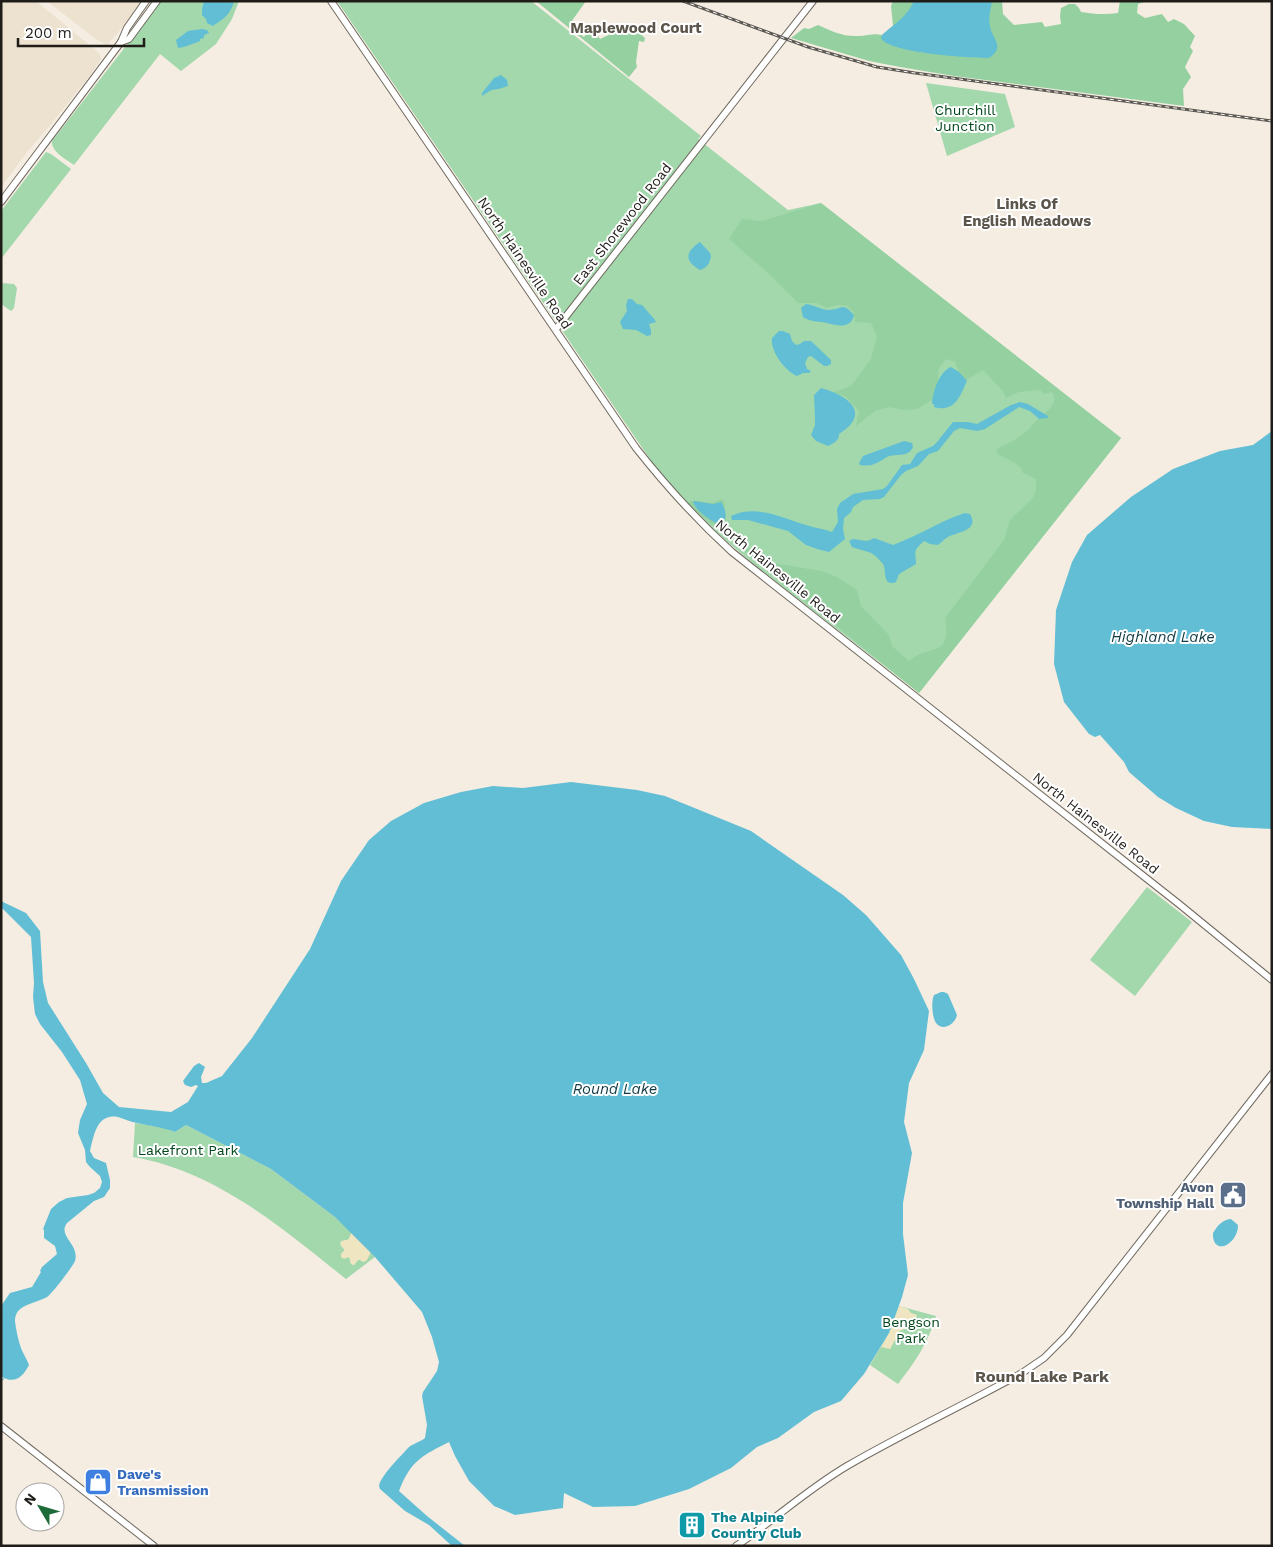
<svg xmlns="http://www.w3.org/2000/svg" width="1273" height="1547" viewBox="0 0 1273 1547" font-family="'Work Sans',sans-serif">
<rect width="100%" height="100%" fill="#f5ede2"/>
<g fill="#ede1cf">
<path d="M1,1H36L99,53L101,59L88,78L47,129L27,152L1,187Z"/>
<path d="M47,1H143L140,7L107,45L97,40Z"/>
</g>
<g fill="#a2d8ac">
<path d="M161,1H239L232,19L216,44L181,71L160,54L74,165C66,159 51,152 52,141Z"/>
<path d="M337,1H531L701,136L698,139L788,210L821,203L1121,438L919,693C880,663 841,632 802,602C749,561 701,523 658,471Z"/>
<path d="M926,83L1005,94L1015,127L947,156Z"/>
<path d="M46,152L51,154L71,169L1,259V211Z"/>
<path d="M1,283L14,284L17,288L14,308L11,311L1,304Z"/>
<path d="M1147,887L1192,922L1135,996L1090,960Z"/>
<path d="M135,1123L162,1127L175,1132L186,1125L271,1169L335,1217L352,1232L350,1239L345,1241L341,1246L345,1250L342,1253L341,1257L343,1258L349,1257L350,1258L351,1264L354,1265L358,1260H360L364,1262L371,1252L375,1257L346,1279C282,1228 216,1171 133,1157Z"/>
<path d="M899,1306L936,1316C928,1343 915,1362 898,1384L870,1365L889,1333Z"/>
</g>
<g fill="#95d1a0">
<path d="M536,1H586L569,25L584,37L591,28H593L600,39L619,30L618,27L622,25L625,27H632L645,38L644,42L639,41L636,62L637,67L629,77Z"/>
<path d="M893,1H1002L1003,14L1014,25L1042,22L1045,27L1061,24L1060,16L1061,8L1069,4H1075L1079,8L1081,12C1093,14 1105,15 1118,13L1120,1H1147L1138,4L1137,13L1145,18L1162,14L1168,22L1174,19L1184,24L1195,36L1190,47L1193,51L1185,67L1191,77L1183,89L1184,106L954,76L900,67L869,61L791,38L804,28L809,29L818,25C831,31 844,37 858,36C867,36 873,33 882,35L893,26L891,6Z"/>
<path d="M821,203L1121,438L919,693L686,503C699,497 703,504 713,503C714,502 721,500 722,499L724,501L726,520L723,529L728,533L734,542L744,545L761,561L821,571L837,577L857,590L861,606L889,635L892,646L909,661C929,643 952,659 945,618L1004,540L1010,520L1033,498L1036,490V479L1023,473L1022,469L1015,463L996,453L998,448C1009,443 1020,438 1029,429C1032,427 1033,423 1037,420C1045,413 1060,404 1052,392L1044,394L1040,390L1019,392L1006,398L1002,390L983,370L963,382L955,362L946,359L939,368L937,397L917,409L904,410L889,407L875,411L856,426L859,411L846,397L834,392L851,386L871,359L877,336L871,323L855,322L854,312L847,306L838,305L826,308L817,303H798L768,273L729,239L742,219L762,221Z"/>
</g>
<g fill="#efe5c0">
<path d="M352,1232L371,1252L367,1260L364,1262L360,1260H358L354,1265L351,1264L349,1257L344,1259L341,1257V1254L345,1250L340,1244L341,1241C352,1239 347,1240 352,1232Z"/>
<path d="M899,1306L908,1309L911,1313L917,1315L913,1325L900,1331L890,1349L881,1347L889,1333Z"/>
</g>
<g fill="#62bed4">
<path d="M204,1H234C230,16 224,18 213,26L207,23L206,19L202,15V9Z"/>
<path d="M914,1H992C991,9 988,18 990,26C992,39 1006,47 989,58C971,58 888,53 881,38L882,35C894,24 907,17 914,1Z"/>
<path d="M202,29L207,30L209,33L204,35V38L200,39V41C192,44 186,47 178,48L176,40L188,31Z"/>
<path d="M501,75L507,80L508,86C503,88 498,89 492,90C489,91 485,94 482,96V93L494,78Z"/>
<path d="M700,242L710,253L711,256C710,263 707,268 700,270C684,261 685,252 700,242Z"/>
<path d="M628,299H632L637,304L642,305L655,320L656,322L649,324L651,330V335L647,336L636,330L623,329L620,322L627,311L626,305Z"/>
<path d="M806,304C814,305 822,310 829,310C842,309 843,302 854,315C851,329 838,326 827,323C818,321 810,322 803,317L801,308Z"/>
<path d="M779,331H783L790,334L792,341L796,345L800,344L804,341H811L831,360V364L827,366H824L811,356L808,357L805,363L807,369L811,371L809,373H803L797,376C785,371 770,351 772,338Z"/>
<path d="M951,367L959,372L967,381C960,396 955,413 934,407V404H932C933,391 939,372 951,367Z"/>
<path d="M821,388C847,395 873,413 839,434C839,441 834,443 828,446L816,441L811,435L815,425V419L814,395Z"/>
<path d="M1020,402L1028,404L1048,416V418L1039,419L1030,411L1019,407L985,429L977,431L960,428L954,431L938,451L929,454L918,466L906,471L901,475L884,497L880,499L863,500L853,507L851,512L844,518L843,529L845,539L829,552L817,549L806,545L788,531L748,520H732L731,516C757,504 781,518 806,525C815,528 824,529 832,532L838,522L837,509L840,503L853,494L883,489L887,486L902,465L910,464L917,453L933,446L937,442L953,422H968L977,424L1011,405Z"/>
<path d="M1272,431V829L1232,827L1204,821L1176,808L1158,797L1129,772L1124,762L1100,735L1095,737L1089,734L1064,702L1054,664L1056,610L1072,562L1087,535L1131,497L1173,469L1220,451L1253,445Z"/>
<path d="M904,441L912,443L913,447C908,458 897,453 887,457C877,463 873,467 860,465L859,463L863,456Z"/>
<path d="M694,501L713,504L721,502C726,509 729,521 719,525C709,519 698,513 693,502Z"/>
<path d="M965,513L970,514C980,531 957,532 948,537C944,539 942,542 938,545L930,544L924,541C912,552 916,551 916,564L899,574L896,582C882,587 887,571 883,564C881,561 874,554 871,553C866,551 857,549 852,547L849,541L853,539C861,540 867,543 874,538L893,545C918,536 940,521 965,513Z"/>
<path d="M571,782L637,790L665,796L751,831L843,895L866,915L901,955L914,979L929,1011L924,1050L909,1083L904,1122L912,1153L903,1203V1234L908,1275L902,1297L889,1333L864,1374L841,1401L814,1412L778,1438L757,1447L731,1468L689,1489L635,1506L593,1507L564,1493L563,1508L515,1515L494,1506L469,1481L455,1456L449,1442C422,1456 411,1460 399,1491L427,1516L465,1546H452L429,1525L405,1511L380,1489L379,1486C381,1475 400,1457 408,1448C412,1444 420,1442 425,1438L427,1425L422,1396L423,1392L437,1371L439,1362L432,1337L422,1312L375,1257L335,1217L271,1169L186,1125L175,1132C162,1127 150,1126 137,1123C131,1122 125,1119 118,1117C97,1113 94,1135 90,1151L94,1158L106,1163L110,1180V1188L104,1197L94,1201L67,1223C57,1236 80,1244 75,1261C73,1266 52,1294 47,1297C35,1304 15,1304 15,1321C16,1329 18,1340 21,1348C23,1354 27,1359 29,1365C23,1377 14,1385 1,1376V1306L10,1293L32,1287L41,1272L40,1271L42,1267L57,1254L55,1246L44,1238V1230L43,1229L51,1209L59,1202L67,1198L88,1195L94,1193L100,1188L102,1182L100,1176L90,1167L86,1162L85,1150L78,1133L80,1120L87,1104L80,1080L62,1052L40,1024L35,1014L33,997L34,983L31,937L1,907V899L3,902L26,913L40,931L43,982L48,1003L86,1063L103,1093L119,1107L171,1112L188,1102L198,1086L196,1085L191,1087L185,1085L183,1081L194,1066L199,1063L205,1067L201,1077L202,1083H206L222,1076L252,1038L310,949L341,881L369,840L391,821L424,803L461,792L493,786L523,788Z"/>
<path d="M941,992H944L948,994L957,1015C955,1024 943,1032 936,1023C932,1017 931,1001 934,995Z"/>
<path d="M1231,1219L1238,1225C1238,1245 1212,1257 1213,1233C1218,1225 1222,1220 1231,1219Z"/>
</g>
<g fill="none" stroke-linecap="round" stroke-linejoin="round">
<path stroke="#62bed4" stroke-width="1" d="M1,1382L4,1378"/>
<g stroke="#716a60" stroke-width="8">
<g id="secondary">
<path d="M331,1L636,448C666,486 697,520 732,552L1179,904L1272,980"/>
<path d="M121,42L129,39L157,1"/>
<path d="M1,202L121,42L127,28L146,1"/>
<path d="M556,329L813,1"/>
<path d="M1,1426L154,1546"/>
<path d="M736,1546C774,1520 808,1489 847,1466C904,1433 964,1405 1022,1373L1044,1358L1067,1335L1272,1074"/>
</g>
</g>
<use href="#secondary" stroke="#fff" stroke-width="6"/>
<g stroke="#5d5953" stroke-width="3">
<path id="rail" d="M683,1L808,47L877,67L915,73L1272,121"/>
</g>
<use href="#rail" stroke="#fff" stroke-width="1" stroke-dasharray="4" stroke-linecap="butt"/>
</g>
<defs>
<g id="civic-square" transform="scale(1.4375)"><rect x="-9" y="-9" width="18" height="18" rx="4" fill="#5c6f8a" stroke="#fff"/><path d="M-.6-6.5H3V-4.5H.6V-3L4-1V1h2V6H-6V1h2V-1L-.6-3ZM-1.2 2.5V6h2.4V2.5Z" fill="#fff"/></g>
<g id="shop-square" transform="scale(1.4375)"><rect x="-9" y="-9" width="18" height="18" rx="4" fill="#3f7fe0" stroke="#fff"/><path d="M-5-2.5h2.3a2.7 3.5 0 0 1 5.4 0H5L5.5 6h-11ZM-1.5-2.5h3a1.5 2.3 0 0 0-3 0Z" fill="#fff"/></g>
<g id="building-square" transform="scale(1.4375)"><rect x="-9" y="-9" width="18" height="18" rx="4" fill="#0f9aa8" stroke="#fff"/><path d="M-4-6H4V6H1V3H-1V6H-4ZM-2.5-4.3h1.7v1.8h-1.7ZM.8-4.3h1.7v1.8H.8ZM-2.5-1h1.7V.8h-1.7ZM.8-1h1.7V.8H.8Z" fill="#fff"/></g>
</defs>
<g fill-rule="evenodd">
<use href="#civic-square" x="1233" y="1195"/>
<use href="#shop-square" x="98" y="1482"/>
<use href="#building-square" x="692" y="1525"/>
</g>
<g text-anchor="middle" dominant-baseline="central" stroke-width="4" stroke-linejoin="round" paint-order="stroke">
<g font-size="14" fill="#00461a" stroke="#fff">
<text x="965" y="110">Churchill<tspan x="965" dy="16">Junction</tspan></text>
<text x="188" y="1150">Lakefront Park</text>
<text x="911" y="1322">Bengson<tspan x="911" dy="16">Park</tspan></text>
</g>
<g font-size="14" fill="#201d19" stroke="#fff">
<text transform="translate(622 224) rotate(-52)">East Shorewood Road</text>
<text transform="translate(525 263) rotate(56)">North Hainesville Road</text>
<text transform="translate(778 571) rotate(39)">North Hainesville Road</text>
<text transform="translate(1096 823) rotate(38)">North Hainesville Road</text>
</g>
<g font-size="14" font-weight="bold" fill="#4e5e75" stroke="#fff" text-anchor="end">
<text x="1214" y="1187">Avon<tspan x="1214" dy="16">Township Hall</tspan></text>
</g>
<g font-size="14" font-weight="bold" fill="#366cbe" stroke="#fff" text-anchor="start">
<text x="117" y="1474">Dave's<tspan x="117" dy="16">Transmission</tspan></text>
</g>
<g font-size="14" font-weight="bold" fill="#0d838f" stroke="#fff" text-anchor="start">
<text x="711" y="1517">The Alpine<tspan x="711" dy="16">Country Club</tspan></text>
</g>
<g font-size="15" font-weight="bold" fill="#5c554b" stroke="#fff">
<text x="636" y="28">Maplewood Court</text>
<text x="1027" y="204">Links Of<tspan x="1027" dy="17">English Meadows</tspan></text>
</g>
<g font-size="15" font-style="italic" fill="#0f3a44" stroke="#fff">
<text x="1163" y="637">Highland Lake</text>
<text x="615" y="1089">Round Lake</text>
</g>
<g font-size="16" font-weight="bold" fill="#5c554b" stroke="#fff">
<text x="1042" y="1376">Round Lake Park</text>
</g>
</g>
<rect width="1273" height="1547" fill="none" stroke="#201d19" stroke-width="5"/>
<g transform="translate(40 1507) rotate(308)"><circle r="24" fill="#ffffff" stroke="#a6a5a3"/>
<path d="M0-4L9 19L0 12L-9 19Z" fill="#1e6b3a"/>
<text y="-8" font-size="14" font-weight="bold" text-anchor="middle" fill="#201d19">N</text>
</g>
<path d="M18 38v8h126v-8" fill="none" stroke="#201d19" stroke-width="2.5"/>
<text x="25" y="38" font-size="15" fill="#201d19" stroke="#ffffff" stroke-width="4" paint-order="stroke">200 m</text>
</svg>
